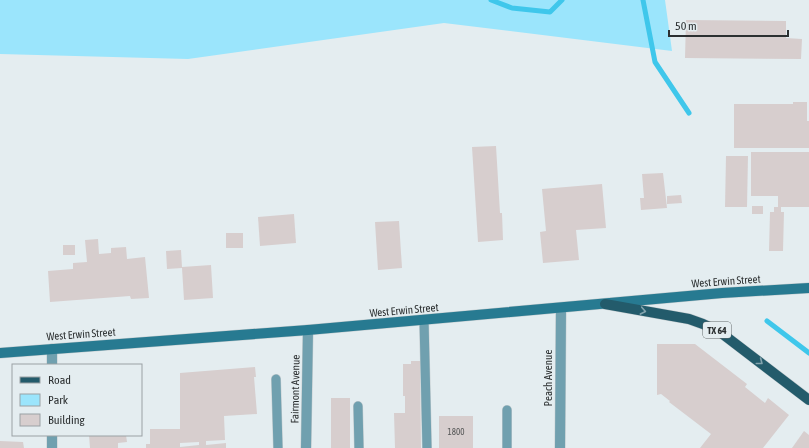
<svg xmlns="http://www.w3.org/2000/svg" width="809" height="448" viewBox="0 0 809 448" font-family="'Asap Condensed',sans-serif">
<rect width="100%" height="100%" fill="#e4edf0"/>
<path fill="#9be5fc" d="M0,0H665L672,51L444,23L188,59L0,54Z"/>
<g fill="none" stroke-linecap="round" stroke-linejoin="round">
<g stroke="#3fc7eb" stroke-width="5">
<path d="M491,0L512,8L550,12L562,0"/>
<path d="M643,0L655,62L689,113"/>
<path d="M767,321L809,353"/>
</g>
</g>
<g fill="#d7cece">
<path d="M686,20L786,21V38L802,39L801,59L685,58Z"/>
<path d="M793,102H807V121H809V148H734V104H793Z"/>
<path d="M496,146L500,213H502L503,240L478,242L472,147Z"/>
<path d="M751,152H809V207H781V212H784L783,251H769L770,212H774V207H778V196H751Z"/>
<path d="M726,156H748L747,207H725Z"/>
<path d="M663,173L667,208L641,210L640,198H644L642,174Z"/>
<path d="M602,184L606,228L576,230L579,260L543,263L540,232L546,231L542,189Z"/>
<path d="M681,195L682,203L667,204V196Z"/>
<rect x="752" y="206" width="11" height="8"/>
<path d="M294,214L296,243L260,246L258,217Z"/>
<path d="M399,221L402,268L378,270L375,222Z"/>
<rect x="226" y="233" width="17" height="15"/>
<path d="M98,239L99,254L111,253V248L126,247L127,259L145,257L149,298L131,299L130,296L50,302L48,271L73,269V263L87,262L85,240Z"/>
<rect x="63" y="245" width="12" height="10"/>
<path d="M181,250L182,267L211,265L213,298L184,300L182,268L167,269L166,251Z"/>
<path d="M657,344H695L747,384L745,387L765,403L768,398L789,415L763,448H700L711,434L669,402L670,401L661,394L657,395Z"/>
<path d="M411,361H420L421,448H395L394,413H405V396H403V364H411Z"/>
<path d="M255,367L256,377H254L257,414L224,416L225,440L206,441V445L226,443V448H180V447L199,445V442L180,443V448H146V444H150V429H180V373Z"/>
<rect x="331" y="398" width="19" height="50"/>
<rect x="439" y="416" width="34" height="32"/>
<path d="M804,431L809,435V448H792Z"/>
<path d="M89,435H126L127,442L118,443V448H90Z"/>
<path d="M0,441L23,442L24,448H0Z"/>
</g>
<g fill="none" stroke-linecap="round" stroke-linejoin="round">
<g stroke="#c3cbce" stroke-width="10">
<g id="service">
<path d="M424,320L427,448"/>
<path d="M276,379L278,448"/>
<path d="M358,406L359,448"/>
<path d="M507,448V410"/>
</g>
</g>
<g stroke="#c3cbce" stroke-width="11">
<g id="minor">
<path d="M52,349V365"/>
<path d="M52,435V448"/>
<path d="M306,448L308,330"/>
<path d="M560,448L561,308"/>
</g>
</g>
<g stroke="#c3cbce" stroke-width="11">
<path id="secondary" d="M0,353L308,330L722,293L809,288"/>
</g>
<g stroke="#c3cbce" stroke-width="11">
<path id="primary" d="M605,304L689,319L703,324L720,332L809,400"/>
</g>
<use href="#service" stroke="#70a0af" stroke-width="9"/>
<use href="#minor" stroke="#70a0af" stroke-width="10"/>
<use href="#secondary" stroke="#277a91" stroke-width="10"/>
<use href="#primary" stroke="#235b6b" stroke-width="10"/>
</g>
<defs><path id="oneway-chevron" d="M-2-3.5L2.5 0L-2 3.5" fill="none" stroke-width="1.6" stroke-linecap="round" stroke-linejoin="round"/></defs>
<g stroke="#84a4ae">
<use href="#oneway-chevron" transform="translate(643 311) rotate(11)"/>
<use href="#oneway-chevron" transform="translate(760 362) rotate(38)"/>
</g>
<g text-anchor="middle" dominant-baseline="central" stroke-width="3" stroke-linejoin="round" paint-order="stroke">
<g font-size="9" fill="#575858">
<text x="456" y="432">1800</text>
</g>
<rect fill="#e4edf0" stroke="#63696a" stroke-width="1" x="703" y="322" width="28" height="16" rx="3"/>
<g font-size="10" font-weight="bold" fill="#2c3031">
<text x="717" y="330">TX 64</text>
</g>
<g font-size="11" fill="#2c3031" stroke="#e4edf0">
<text transform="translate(726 281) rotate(-4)">West Erwin Street</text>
<text transform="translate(404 310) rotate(-5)">West Erwin Street</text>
<text transform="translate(81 334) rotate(-4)">West Erwin Street</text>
<text transform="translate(548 378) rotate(-90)">Peach Avenue</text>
<text transform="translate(295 389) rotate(-89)">Fairmont Avenue</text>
</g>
</g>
<rect x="12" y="364" width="130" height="72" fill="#e4edf0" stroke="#9aa1a4"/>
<rect x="20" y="377" width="20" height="6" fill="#235b6b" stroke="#9aa1a4"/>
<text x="48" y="384" font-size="12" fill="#2c3031">Road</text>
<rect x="20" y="394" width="20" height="12" fill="#9be5fc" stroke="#9aa1a4"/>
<text x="48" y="404" font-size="12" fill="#2c3031">Park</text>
<rect x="20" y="414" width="20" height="12" fill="#d7cece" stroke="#9aa1a4"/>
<text x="48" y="424" font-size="12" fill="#2c3031">Building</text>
<path d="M669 30v6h119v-6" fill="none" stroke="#2c3031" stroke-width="2"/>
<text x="675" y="30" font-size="12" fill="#2c3031" stroke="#e4edf0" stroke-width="3" paint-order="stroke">50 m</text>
</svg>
